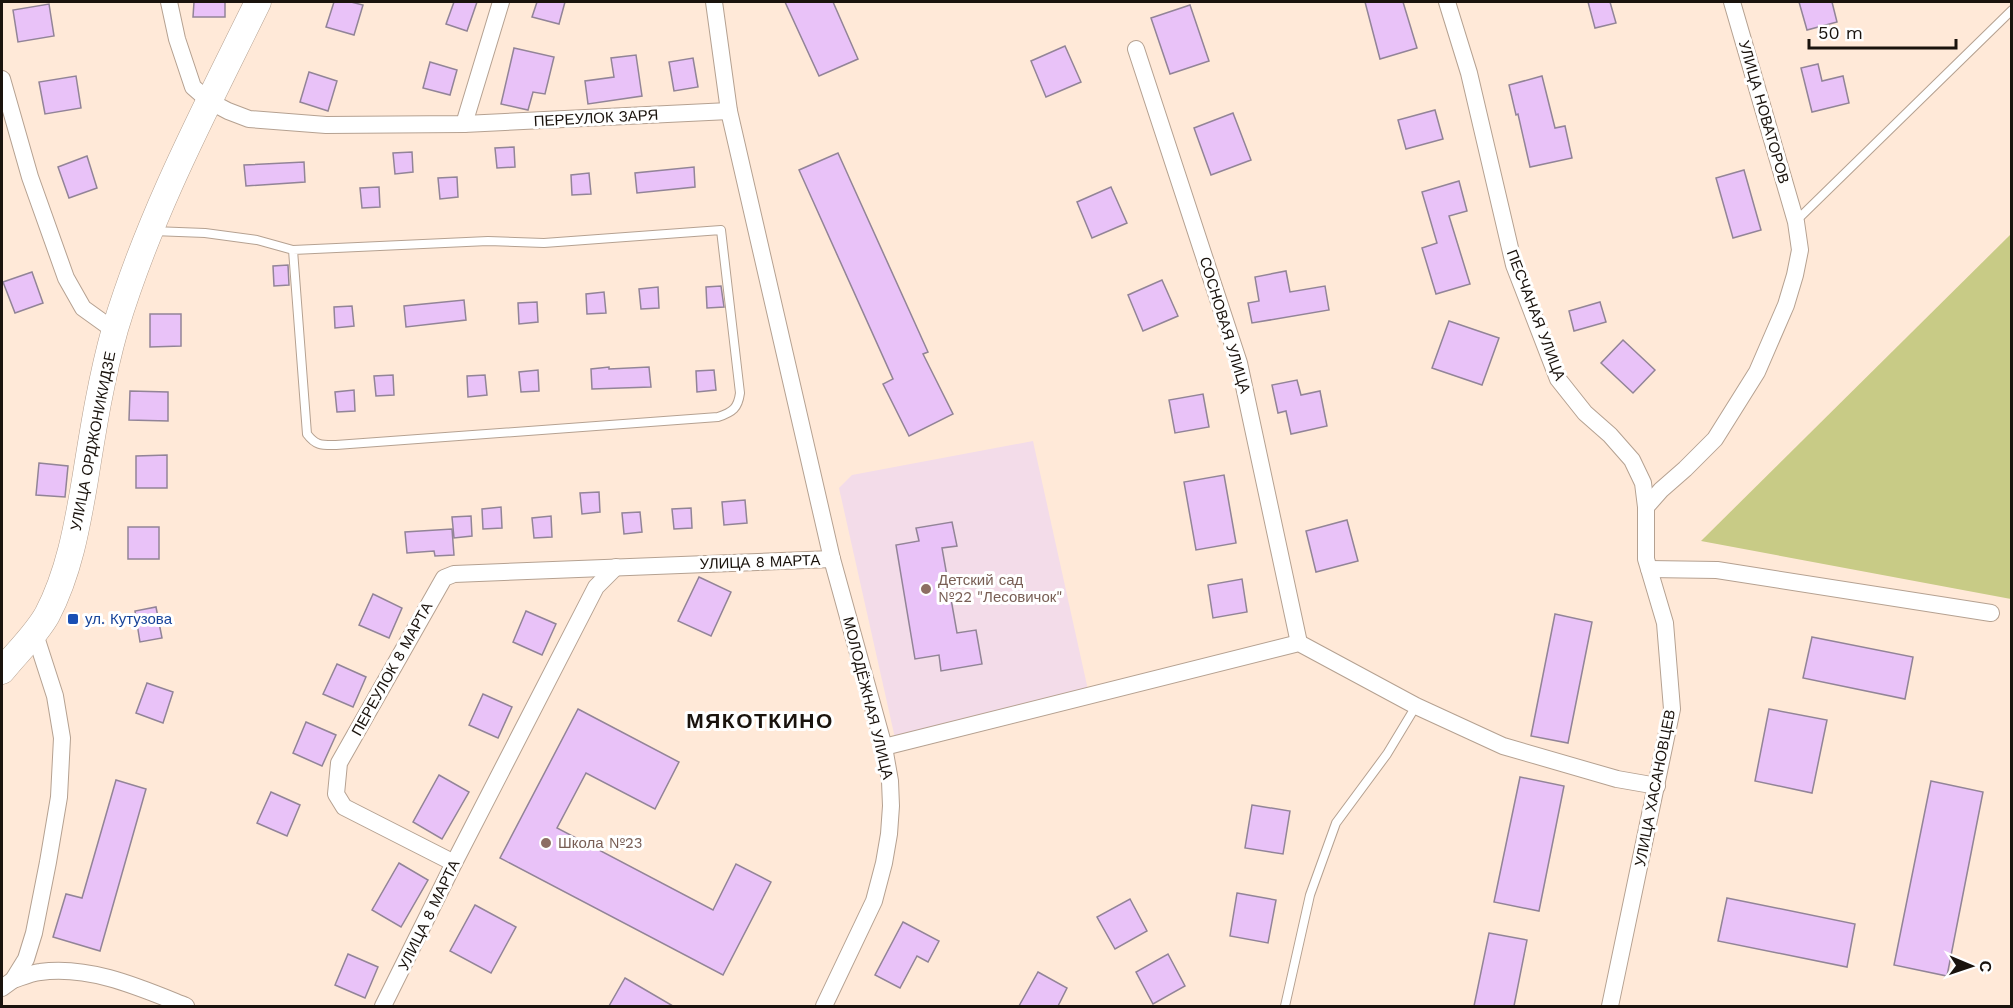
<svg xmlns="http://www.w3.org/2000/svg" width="2013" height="1008" viewBox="0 0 2013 1008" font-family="'Work Sans',sans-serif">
<rect width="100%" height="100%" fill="#ffe9d8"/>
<path fill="#f3dce9" d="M1033,441L1088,690L895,738L839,488L852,475Z"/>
<path fill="#c8cb86" d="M2011,234V599L1701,541Z"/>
<g fill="#e9c2f8" stroke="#928497" stroke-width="1.5">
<path d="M194,2H225V17H193Z"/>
<path d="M334,2H351L363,5L354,35L326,27Z"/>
<path d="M454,2H477L467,31L446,24Z"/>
<path d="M537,2H565L559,24L532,17Z"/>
<path d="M785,2H833L858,59L819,76Z"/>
<path d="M1365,2H1403L1417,48L1380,59Z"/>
<path d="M1588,2H1610L1616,23L1595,28Z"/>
<path d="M1799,2H1832L1837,22L1807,30Z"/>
<path d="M49,4L54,36L18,42L13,10Z"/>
<path d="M1190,5L1209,61L1170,74L1151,18Z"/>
<path d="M1065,46L1081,82L1046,97L1031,61Z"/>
<path d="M514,48L554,57L545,94L533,92L528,110L501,104Z"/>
<path d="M636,55L642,96L588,104L585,81L614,77L611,58Z"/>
<path d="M693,58L698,87L674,91L669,62Z"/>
<path d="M430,62L457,70L450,95L423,88Z"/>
<path d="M1818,64L1822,81L1843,76L1849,103L1812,112L1801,68Z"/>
<path d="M309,72L337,81L328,111L300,102Z"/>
<path d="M76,76L81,108L45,114L39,82Z"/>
<path d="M1542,76L1555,128L1565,126L1572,158L1530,167L1518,114L1516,115L1509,85Z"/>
<path d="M1435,110L1443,139L1406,149L1398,120Z"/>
<path d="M1233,113L1251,160L1211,175L1194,128Z"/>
<path d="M514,147L515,167L497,168L495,148Z"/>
<path d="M412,152L413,172L395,174L393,153Z"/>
<path d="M838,153L928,352L923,354L953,414L909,436L883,384L893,379L799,170Z"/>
<path d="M87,156L97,188L69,198L58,167Z"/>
<path d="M304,162L305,182L246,186L244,165Z"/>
<path d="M694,167L695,187L637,193L635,173Z"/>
<path d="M1744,170L1761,230L1733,238L1716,178Z"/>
<path d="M589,173L591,194L572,195L571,175Z"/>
<path d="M457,177L458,197L440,199L438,178Z"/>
<path d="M1459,181L1467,211L1449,216L1470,284L1436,294L1422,248L1437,243L1422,192Z"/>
<path d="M379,187L380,207L362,208L360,188Z"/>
<path d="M1111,187L1127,223L1092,238L1077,202Z"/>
<path d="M288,265L289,285L274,286L273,266Z"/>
<path d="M1286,271L1290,292L1325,286L1329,310L1252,323L1248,303L1259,301L1255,277Z"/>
<path d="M32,272L43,303L15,313L3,282Z"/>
<path d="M1162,280L1178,316L1143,331L1128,295Z"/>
<path d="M721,286L724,307L707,308L706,287Z"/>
<path d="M658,287L659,308L641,309L639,289Z"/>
<path d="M604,292L606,313L587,314L586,294Z"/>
<path d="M464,300L466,320L406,327L404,306Z"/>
<path d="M537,302L538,322L519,324L518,303Z"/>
<path d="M1600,302L1606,322L1574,331L1569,311Z"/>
<path d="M352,306L354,326L335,328L334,307Z"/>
<path d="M150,314H181V346L150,347Z"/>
<path d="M1449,321L1499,338L1482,385L1432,368Z"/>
<path d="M1623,340L1655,370L1633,393L1601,363Z"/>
<path d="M609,367V369L649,367L651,387L592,389L591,369Z"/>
<path d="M538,370L539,391L521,392L519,372Z"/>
<path d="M714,370L716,390L697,392L696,371Z"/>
<path d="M393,375L394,395L376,396L374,376Z"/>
<path d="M485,375L487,395L468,397L467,376Z"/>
<path d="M1297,380L1301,395L1320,391L1327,426L1291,434L1286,411L1278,413L1272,385Z"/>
<path d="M354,390L355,411L337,412L335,392Z"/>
<path d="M130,391L168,392V421L129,420Z"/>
<path d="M1203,394L1209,427L1175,433L1169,400Z"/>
<path d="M167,455V488H136V456Z"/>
<path d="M39,463L68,466L65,497L36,495Z"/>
<path d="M1224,475L1236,543L1196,550L1184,482Z"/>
<path d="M599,492L600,512L582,514L580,493Z"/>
<path d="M745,500L747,523L724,525L722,502Z"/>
<path d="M501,507L502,528L483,529L482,509Z"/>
<path d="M691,508L692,528L674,529L672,509Z"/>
<path d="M640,512L642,532L624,534L622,513Z"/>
<path d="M471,516L472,536L454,538L452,517Z"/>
<path d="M551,516L552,537L534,538L532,518Z"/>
<path d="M1347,520L1358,561L1316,572L1306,531Z"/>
<path d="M952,522L957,546L942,548L957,633L976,630L982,664L941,671L939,655L915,659L896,545L919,541L916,528Z"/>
<rect x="128" y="527" width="31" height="32"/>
<path d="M452,529L454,555L435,556L434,551L407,553L405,532Z"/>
<path d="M699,577L731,592L711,636L678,621Z"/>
<path d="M1242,579L1247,612L1213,618L1208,585Z"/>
<path d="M373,594L402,608L389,638L359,625Z"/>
<path d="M156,607L162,638L140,642L135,611Z"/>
<path d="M526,611L556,624L542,655L513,642Z"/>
<path d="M1555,614L1592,622L1568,743L1531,736Z"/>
<path d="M1812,637L1913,657L1905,699L1803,678Z"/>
<path d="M337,664L366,677L353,707L323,694Z"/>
<path d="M147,683L173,692L163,723L136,713Z"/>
<path d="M483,694L512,707L498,738L469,725Z"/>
<path d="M578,709L679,762L655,809L586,773L557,828L713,910L736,864L771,882L723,975L500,858Z"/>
<path d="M1769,709L1827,720L1812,793L1755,781Z"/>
<path d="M306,722L336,735L322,766L293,753Z"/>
<path d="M439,775L469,792L442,839L413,822Z"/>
<path d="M1520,777L1564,786L1539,911L1494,902Z"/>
<path d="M116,780L146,789L100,951L53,937L66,894L82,898Z"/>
<path d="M1931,781L1983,792L1947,976L1894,965Z"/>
<path d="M271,792L300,805L287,836L257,823Z"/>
<path d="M1252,805L1290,811L1283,854L1245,848Z"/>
<path d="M399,863L428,880L401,927L372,910Z"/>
<path d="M1237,893L1276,900L1268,943L1230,936Z"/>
<path d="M1727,898L1855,924L1847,967L1718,941Z"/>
<path d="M1130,899L1147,931L1115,949L1097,917Z"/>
<path d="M475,905L516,927L491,973L450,951Z"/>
<path d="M903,922L939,941L928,962L917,956L900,988L875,975Z"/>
<path d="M1489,933L1527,940L1514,1006H1474Z"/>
<path d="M348,954L378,967L365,998L335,985Z"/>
<path d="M1168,954L1185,986L1153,1004L1136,972Z"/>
<path d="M1038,972L1067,988L1058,1006H1019Z"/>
<path d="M625,978L673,1006H609Z"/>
</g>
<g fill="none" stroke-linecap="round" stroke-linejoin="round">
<g stroke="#b5a191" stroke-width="10">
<g id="service">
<path d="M1796,221L2012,10"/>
<path d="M153,231L205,233L257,240L293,250L488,241L544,243L721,230L740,393C738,408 733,412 718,417L336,445C322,445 316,446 307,434L293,250"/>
<path d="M1285,1006L1310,895L1336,823L1387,754L1416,706"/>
</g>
</g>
<g stroke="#b5a191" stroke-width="18">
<g id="minor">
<path d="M169,2L177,39L193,87L209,101L228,111L249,119L326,125L464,124L729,111"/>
<path d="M714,2L729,111L832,559L884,747L890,781L891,806L889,834L884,863L874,901L824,1006"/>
<path d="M1447,2L1469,73L1514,265L1558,379L1585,413L1610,435L1632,460L1643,483L1646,507V559L1665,623L1672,709L1610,1006"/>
<path d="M1136,49L1239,363L1299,643"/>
<path d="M2,79L30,177L66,278L83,308L115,331"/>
<path d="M464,124L501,2"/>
<path d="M1646,507L1661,490L1685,469L1715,439L1757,372L1786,305L1795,275L1800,250L1796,222L1732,2"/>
<path d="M1649,569L1717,570L1991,613"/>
<path d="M884,747L1299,643L1416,706L1503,746L1617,779L1657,786"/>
<path d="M454,863L344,807L336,794L339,763L444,578L454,574L832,559"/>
<path d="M13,980C22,977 31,973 40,972C90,965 141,988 186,1006"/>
<path d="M2,988L13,980L26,959L34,933L48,862L59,797L62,738L55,696L35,634"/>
<path d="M383,1006L454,863L596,587L616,567"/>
</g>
</g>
<g stroke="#b5a191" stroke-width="27">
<path id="primary" d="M2,671C17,652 35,636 47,615C69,573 77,527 85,480C93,430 101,379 115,329C150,213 205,110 258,2"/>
</g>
<use href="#service" stroke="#fff" stroke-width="8"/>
<use href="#minor" stroke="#fff" stroke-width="16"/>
<use href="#primary" stroke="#fff" stroke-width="26"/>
</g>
<g fill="#8d6e63" stroke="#fff" stroke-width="2">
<circle cx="926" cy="589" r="6"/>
<circle cx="546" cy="843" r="6"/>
</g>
<rect fill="#1a4fb4" stroke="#fff" stroke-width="2" x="67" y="613" width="12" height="12" rx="3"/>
<g text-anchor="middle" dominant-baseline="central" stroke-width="6" stroke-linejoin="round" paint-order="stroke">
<g font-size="15" fill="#1a130d" stroke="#fff">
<text transform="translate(1764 112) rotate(74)">УЛИЦА НОВАТОРОВ</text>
<text transform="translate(596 118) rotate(-3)">ПЕРЕУЛОК ЗАРЯ</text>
<text transform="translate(1536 315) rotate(69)">ПЕСЧАНАЯ УЛИЦА</text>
<text transform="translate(1225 325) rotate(73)">СОСНОВАЯ УЛИЦА</text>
<text transform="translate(93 441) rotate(-79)">УЛИЦА ОРДЖОНИКИДЗЕ</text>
<text transform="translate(760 562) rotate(-2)">УЛИЦА 8 МАРТА</text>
<text transform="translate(392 669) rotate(-61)">ПЕРЕУЛОК 8 МАРТА</text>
<text transform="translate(868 698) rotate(76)">МОЛОДЁЖНАЯ УЛИЦА</text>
<text transform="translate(1655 788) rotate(-79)">УЛИЦА ХАСАНОВЦЕВ</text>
<text transform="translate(429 915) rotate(-64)">УЛИЦА 8 МАРТА</text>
</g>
<g font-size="15" fill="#785e54" stroke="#fff" text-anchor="start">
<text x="938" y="580">Детский сад<tspan x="938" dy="17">№22 "Лесовичок"</tspan></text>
<text x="558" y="843">Школа №23</text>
</g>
<g font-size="15" fill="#164399" stroke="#fff" text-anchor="start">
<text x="85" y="619">ул. Кутузова</text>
</g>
<g font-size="21" font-weight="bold" letter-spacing="1.5" fill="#1a130d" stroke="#fff">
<text x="760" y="720">МЯКОТКИНО</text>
</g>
</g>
<rect width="2013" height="1008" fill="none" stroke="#1a130d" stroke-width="6"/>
<g transform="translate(1971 966) rotate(92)" stroke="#ffffff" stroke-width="4.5" paint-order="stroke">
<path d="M0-4.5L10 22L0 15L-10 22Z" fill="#1a130d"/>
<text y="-9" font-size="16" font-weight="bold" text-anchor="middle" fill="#1a130d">С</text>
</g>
<path d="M1809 39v9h147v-9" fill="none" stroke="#1a130d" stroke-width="3"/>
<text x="1818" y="39" font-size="18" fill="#1a130d" stroke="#ffffff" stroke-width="4.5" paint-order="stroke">50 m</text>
</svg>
